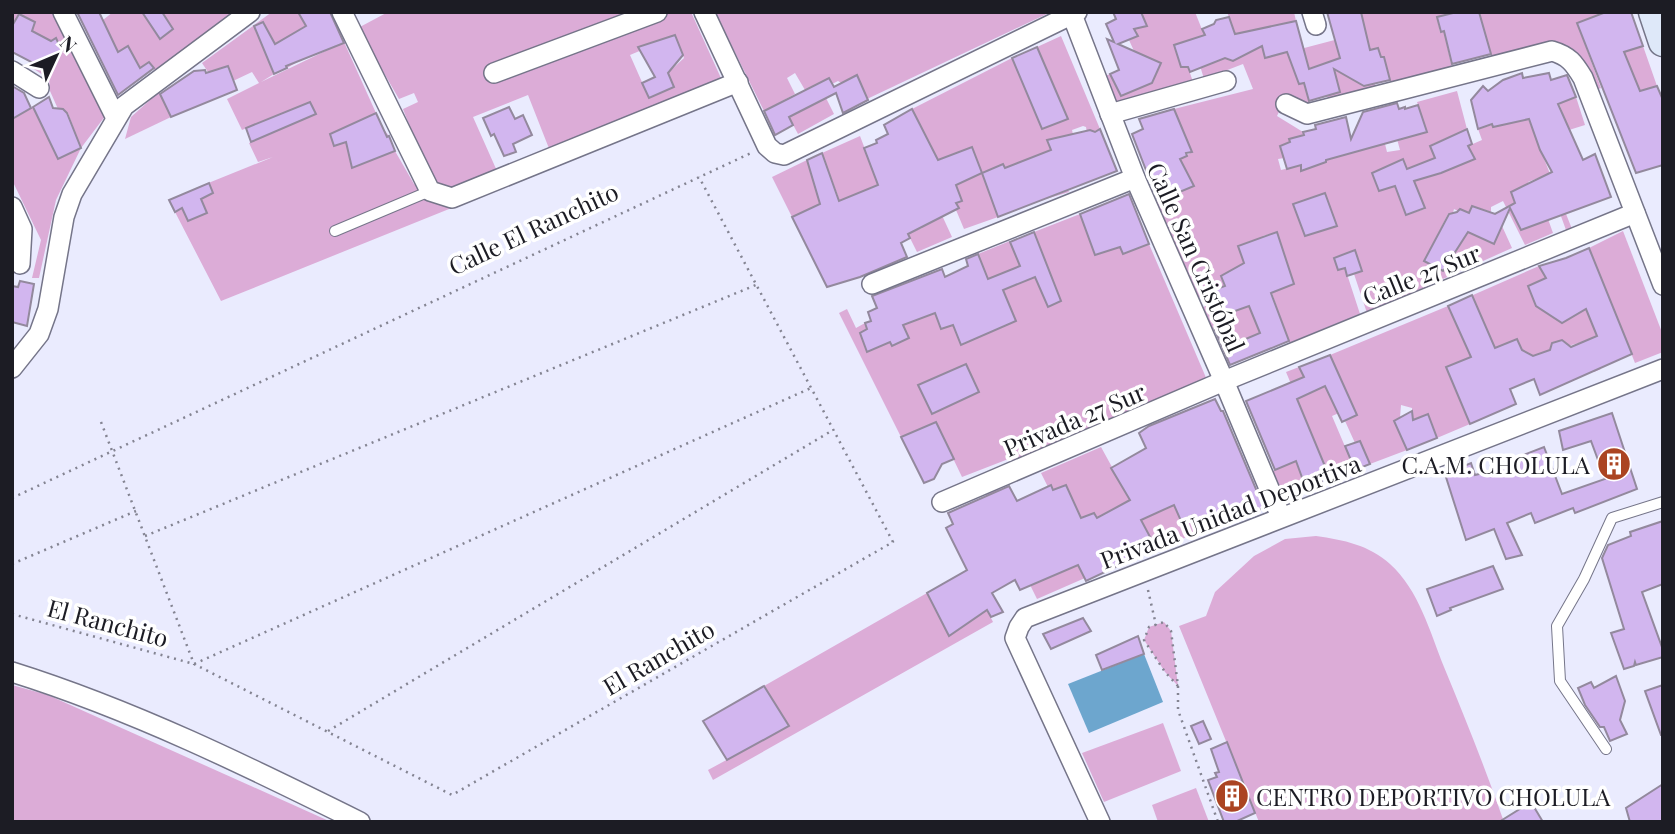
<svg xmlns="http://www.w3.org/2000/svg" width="1675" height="834" viewBox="0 0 1675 834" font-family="'Playfair Display',serif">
<rect width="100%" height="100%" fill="#eaebfe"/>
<g fill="#dcacd7" fill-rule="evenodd">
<path d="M17,12H54L106,115L81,148L56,200L39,278H32L41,240L12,180V116L14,117L33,107L58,159L81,148L68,113L58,109L50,91L49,79L31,67L33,63L62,51L55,39L51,41L32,31L35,22L20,14L15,22L12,21V15Z"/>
<path d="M113,12H142L160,39L173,29L162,12H238L156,72L149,62L140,68L128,47L118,52L103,20Z"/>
<path d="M272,12H298L306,26L286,38L301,60L287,68L274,43L264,49L274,74L261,82L344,42L376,113L330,134L334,146L382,127L389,136L349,154L352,168L395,151L414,184L454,207L221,301L175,212L182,208L206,213L196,188L273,157L258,162L249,143L316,114L310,102L242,130L227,99L259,83L252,72L233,81L227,66L208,72L202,63Z"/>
<path d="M388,12H691L725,87L550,151L528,95L473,117L497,171L450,194L439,189L415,140L403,109L418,102L414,93L399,99L358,28ZM675,36L684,58L668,73L649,98L630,55Z"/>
<path d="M715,12H1051L867,99L838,81L832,84L829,79L805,90L795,73L787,78L795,94L764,111Z"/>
<path d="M1141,12H1195L1215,62L1225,58L1233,61L1243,56L1227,12H1294L1296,21L1257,30L1266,58L1365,32L1361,12H1457L1437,17L1440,32L1444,31L1452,68L1392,86L1384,57H1381L1377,48L1348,57L1353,73L1351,79L1362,85L1365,81L1373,78L1377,90L1329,103L1327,95L1332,61L1304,83L1311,108L1286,97L1277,116L1303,132L1304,135L1290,139L1284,158L1278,159L1281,170L1301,165L1302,170L1326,162L1321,149L1346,147L1377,112L1387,152L1400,150L1397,139L1424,123L1417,102L1457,91L1467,129L1433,144L1438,158L1390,176L1372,173L1379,191L1394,185L1406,215L1425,209L1414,181L1441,173L1474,159L1468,146L1482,140L1478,129L1492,125L1493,127L1525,111L1572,229L1566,230L1546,175L1528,182L1532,191L1522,187L1511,193L1515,203L1548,219L1553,233L1525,245L1503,201L1491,207V212L1473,206L1469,213L1461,209L1458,211L1454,209L1453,213L1448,214L1424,261L1443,271L1468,232L1502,226L1512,248L1367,313L1354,274L1362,271L1354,250L1334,259L1338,270L1345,268L1360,314L1289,343L1272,293L1294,284L1277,232L1263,236L1267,245L1261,266L1253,240L1238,246L1244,263L1221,276L1225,286L1196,299L1154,202L1194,186L1183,164L1160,171L1192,152L1174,109L1253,89L1243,64L1204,79L1192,39L1174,45L1181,67H1188L1193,82L1115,104L1105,76L1110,74L1121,96L1147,85L1148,80L1153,82L1161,63L1134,51L1129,40L1138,36L1134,29L1147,26ZM1325,193L1336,226L1294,204Z"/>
<path d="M1479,12H1606L1577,23L1601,88L1588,93L1574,62L1492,59Z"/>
<path d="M1061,36L1100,129L1091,134L1087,133L1086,127L1083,126L1072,130L1074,138L1053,156L1069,192L1046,199L1031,158L1005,168L1003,164L982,173L998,217L964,229L956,210L958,208L956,203L962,200L959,193H954L927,183L952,237L917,252L908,234L922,228L905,189L841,232L838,196L822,153L860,136L876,178L937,159L933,150L900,163L921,129L912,109L1012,58L1032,105L1058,96L1037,47ZM972,147L982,173L969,179L950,172L946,157Z"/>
<path d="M1643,46L1657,86L1640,91L1631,68L1610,74L1623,52Z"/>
<path d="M159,92L171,117L125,139L131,117Z"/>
<path d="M1576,97L1585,125L1569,130L1559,103Z"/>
<path d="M826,98L834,114L798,134L789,117Z"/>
<path d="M807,160L820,204L792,217L772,177Z"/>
<path d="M1080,214L1096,255L1120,247L1124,254L1149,244L1207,380L1013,462L1011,458L962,477L936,423L901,437L839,313L847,309L856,328L865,323L867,329L860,333L867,352L890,342L892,346L909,338L903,325L935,313L941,329L953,325L961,345L1016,321L997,276L988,279L978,254L1010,241L1025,280L1035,277L1048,307L1061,301L1034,232ZM966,365L979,392L931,413L918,385Z"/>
<path d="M1623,231L1663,335V352L1635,363L1589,248Z"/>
<path d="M1539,266L1546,278L1528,286L1536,306L1562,323L1586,309L1606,357L1598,361L1601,369L1594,372L1582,342L1533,356L1524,355L1517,339L1447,367L1470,424L1437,438L1428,415L1413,420L1412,408L1401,405L1400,418L1394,421L1407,450L1370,464L1360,442L1355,443L1345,421L1357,415L1353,407L1332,416L1355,470L1331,480L1286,372L1299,367L1311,393L1325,386H1343L1330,355L1448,306Z"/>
<path d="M1215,302L1220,313L1249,306L1260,333L1234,344L1227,327L1218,331L1216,327L1210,330L1201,308Z"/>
<path d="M1101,447L1129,498L1138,521L1174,505L1164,482L1176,479L1202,532L1156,548L1144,526L1107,537L1094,513L1081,518L1066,485L1053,490L1051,485L1048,487L1041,473Z"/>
<path d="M1296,461L1307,491L1280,501L1268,473Z"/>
<path d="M998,488L1015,521L1033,584L1056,575L1077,562L1085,578L1037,599L985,494Z"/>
<path d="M1316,536C1344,540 1369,545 1390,564C1419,590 1430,632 1444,667C1465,718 1486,770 1504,822H1259L1179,626L1206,616L1215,592L1254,556L1285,539Z"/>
<path d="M967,570L993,622L713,780L708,770L789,726L764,686L927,593L949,636L967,623L947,581Z"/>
<path d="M1164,622L1171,631L1178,686L1165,672L1144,640L1149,627Z"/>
<path d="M12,685L48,695L329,821L12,822Z"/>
<path d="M1163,723L1181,771L1104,802L1082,753Z"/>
<path d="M1196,788L1209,822H1158L1152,805Z"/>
</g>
<path fill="#6da6ce" d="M1144,654L1163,702L1089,733L1068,684Z"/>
<g fill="#d2b6ef" stroke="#93899d" stroke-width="2">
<path d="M77,12H99L118,52L128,46L140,68L149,62L154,68L118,95Z"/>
<path d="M142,12H162L173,29L160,39Z"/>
<path d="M298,12H330L344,43L286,66L287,68L274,74L254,26L263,22L275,44L306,26Z"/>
<path d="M1113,12H1141L1147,26L1134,29L1138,36L1118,44L1161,63L1152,83L1121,96L1110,74L1119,70L1107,39L1114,42L1106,24L1116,19Z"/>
<path d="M1327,12H1361L1370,50L1378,48L1381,57H1384L1390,80L1364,86L1334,69L1340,92L1309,101L1304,83L1299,84L1287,52L1265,58L1262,46L1233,61L1225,58L1190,72L1188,67H1181L1174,45L1205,35L1202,29L1214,24L1216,20L1229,17L1235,34L1296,21L1309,69L1340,58Z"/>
<path d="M1457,12H1479L1491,54L1452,64L1444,31L1441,32L1437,17Z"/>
<path d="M1606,12H1631L1643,46L1624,52L1640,91L1657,86L1663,100V165L1636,173L1577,23Z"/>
<path d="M19,14L35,22L32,31L51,41L56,38L62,51L33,63L12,52V26Z"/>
<path d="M675,35L683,55L668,73L674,87L649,98L642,83L655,77L638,47Z"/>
<path d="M1037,47L1068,119L1042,129L1012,58Z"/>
<path d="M228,66L237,90L171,117L160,94L194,71L205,70L206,73Z"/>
<path d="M1522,73L1523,78L1549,73L1551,80L1567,75L1576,97L1558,104L1583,160L1595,154L1611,197L1521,230L1510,208L1494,244L1468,232L1443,271L1424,261L1449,214L1457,212L1460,209L1469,213L1472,206L1495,214L1515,203L1511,192L1552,172L1540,150L1529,119L1493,127L1492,124L1478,129L1471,100L1483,86L1488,91L1503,80Z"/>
<path d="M857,75L868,100L843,113L836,93L789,117L793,125L775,135L764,111L829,78L834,87Z"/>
<path d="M12,86L24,93L31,108L12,119Z"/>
<path d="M49,97L53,108L63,109L67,113L81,148L58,159L33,107Z"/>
<path d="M310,102L316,114L251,142L246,128Z"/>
<path d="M1397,103L1399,109L1405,107V109L1418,105L1427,132L1326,160V162L1301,171V165L1287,169L1280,146L1290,142L1289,139L1304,135L1303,132L1316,129L1315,125L1346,117L1351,139L1363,112Z"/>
<path d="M509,107L515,119L523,115L532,135L513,144L516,152L504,156L494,134L491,136L483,118Z"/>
<path d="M912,109L938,160L972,147L982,173L956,185L962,201L956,203L959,208L908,234L910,238L901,243L907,257L860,277L827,287L792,217L820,204L807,160L822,153L839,201L878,185L864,148L877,143L876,140L888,134L884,125Z"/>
<path d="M1174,109L1192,152L1186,153L1187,156L1180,159L1194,186L1158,201L1132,134L1143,129L1139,119Z"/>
<path d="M376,113L387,137L389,136L395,151L352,168L346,142L334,146L330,134Z"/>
<path d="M1100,129L1117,171L998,217L982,173L1003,164L1005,168L1051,150L1047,140L1090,130L1095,132Z"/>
<path d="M1467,129L1472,144L1468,146L1475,159L1441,173L1414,181L1425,208L1406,215L1395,186L1379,191L1372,173L1403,159L1407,169L1435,158L1430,146Z"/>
<path d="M209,183L213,193L201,199L207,213L188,221L182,208L175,212L169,200Z"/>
<path d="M1325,193L1337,226L1305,236L1293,204Z"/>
<path d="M1129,194L1149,244L1123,254L1120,247L1095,255L1080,214Z"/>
<path d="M1034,232L1061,301L1048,307L1035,277L1003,290L1016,321L961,345L953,325L941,329L935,313L903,325L909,338L892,346L890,342L867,352L860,333L867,329L865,323L871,321L868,312L877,308L872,296L942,269L945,277L968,266L966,259L978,254L988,279L1020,266L1010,242Z"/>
<path d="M1277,232L1294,284L1271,293L1289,341L1230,365L1214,328L1224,321L1234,344L1260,333L1249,306L1221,316L1211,291L1225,286L1221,276L1244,263L1238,246Z"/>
<path d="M1589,248L1632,354L1540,395L1534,379L1510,389L1516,404L1470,424L1446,367L1471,357L1448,306L1472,295L1495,348L1517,339L1522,350L1533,356L1550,350L1552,343L1562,340L1571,347L1597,336L1586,309L1562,323L1536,306L1528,286L1546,278L1539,266L1566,258Z"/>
<path d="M1355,250L1362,271L1347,276L1345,268L1338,270L1334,258Z"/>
<path d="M20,281L34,284L27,326L12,322V286L18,287Z"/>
<path d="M1330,355L1357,415L1342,422L1325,386L1297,399L1327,471L1319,475L1323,484L1307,491L1296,461L1275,470L1246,401L1304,377L1299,367Z"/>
<path d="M966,364L979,392L932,414L918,385Z"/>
<path d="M1215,399L1221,411H1223L1264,508L1202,532L1193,515L1181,521L1174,505L1141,520L1156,548L1086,581L1078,565L1020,590L1015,580L992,593L1003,612L991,617L987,610L949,636L927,593L967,570L946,528L953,524L948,513L1009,486L1017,501L1051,485L1053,490L1066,485L1081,518L1094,513L1097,518L1130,500L1111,468L1146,448L1139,433L1149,426Z"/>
<path d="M1412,411L1413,420L1428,414L1437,438L1407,450L1394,421Z"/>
<path d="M1612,413L1637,489L1575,513L1573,508L1535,523L1531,513L1507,523L1522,555L1506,559L1494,529L1466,540L1445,474L1471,463L1475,475L1515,465L1513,459L1544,447L1562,494L1605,479L1591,441L1563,450L1559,431Z"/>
<path d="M936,422L954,459L942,464L934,479L924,483L901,437Z"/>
<path d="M1360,441L1370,464L1355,470L1345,446Z"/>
<path d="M1663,521V584L1642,592L1663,650V657L1636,665L1635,662L1634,666L1624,669L1611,633L1624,629L1602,558L1608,545L1631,536L1630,532Z"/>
<path d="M1493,566L1503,589L1450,608L1451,610L1437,616L1427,589Z"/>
<path d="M1083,618L1091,631L1051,649L1043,634Z"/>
<path d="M1138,636L1144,654L1102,670L1096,655Z"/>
<path d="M1616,676L1625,701L1620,720L1627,734L1610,741L1604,727H1600L1585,705L1578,688L1591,682L1594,688Z"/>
<path d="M1663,685V735H1661L1645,691Z"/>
<path d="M764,686L789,726L727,760L703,721Z"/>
<path d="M1203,721L1211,739L1199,744L1191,726Z"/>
<path d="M1227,742L1255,813L1235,822H1224L1208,780L1217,777L1215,773L1219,772L1211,749Z"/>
<path d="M1663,784V822H1630L1626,808Z"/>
<path d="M1531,802L1543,822H1499Z"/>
</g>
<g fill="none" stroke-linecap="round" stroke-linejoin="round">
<g stroke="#757589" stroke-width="12">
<g id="lane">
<path d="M335,231L430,191"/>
<path d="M1606,749L1560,681L1557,626L1584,579L1612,518L1663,502"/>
</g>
</g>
<g stroke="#757589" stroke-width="22">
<g id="street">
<path d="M63,12L116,118"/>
<path d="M342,12L430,191L452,198L738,82"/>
<path d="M704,12L767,146L775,153L784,155L1077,12"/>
<path d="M1071,12L1135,178L1224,381L1281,517"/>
<path d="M1312,12L1316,25"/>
<path d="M12,71L39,88"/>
<path d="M494,73L657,12"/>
<path d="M1286,104L1307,114L1552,51C1569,56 1574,63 1583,78L1663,285"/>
<path d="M1110,114L1226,81"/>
<path d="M12,207L22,229L20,264"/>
<path d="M872,284L1135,178"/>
<path d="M12,368L39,334L48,309L64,217L72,194L124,106L250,12"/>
<path d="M942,502L1224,381L1635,213"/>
<path d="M12,672C133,710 247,766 360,822"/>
<path d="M1100,822L1015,638L1019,627L1025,618L1663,369"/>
</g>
</g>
<g stroke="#757589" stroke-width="31">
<path id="secondary" d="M1653,12L1663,42"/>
</g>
<g stroke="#848492" stroke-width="2.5" stroke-dasharray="2 5" stroke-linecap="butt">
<path d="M101,422L194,664L452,795L893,542L699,177"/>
<path d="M12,498L751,153"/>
<path d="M145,536L756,285"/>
<path d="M12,564L136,511"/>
<path d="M1148,590L1156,625"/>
<path d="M12,614L194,664L811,388"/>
<path d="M1178,686L1165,672L1144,640L1149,627L1164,622L1171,631L1178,686V710L1218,822"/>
<path d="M328,731L833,430"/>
</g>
<use href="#lane" stroke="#fff" stroke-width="10"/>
<use href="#street" stroke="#fff" stroke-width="19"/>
<use href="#secondary" stroke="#dee8f9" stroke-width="28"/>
</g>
<defs>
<g id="building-disc" transform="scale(1.75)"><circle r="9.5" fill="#ab4422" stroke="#fff"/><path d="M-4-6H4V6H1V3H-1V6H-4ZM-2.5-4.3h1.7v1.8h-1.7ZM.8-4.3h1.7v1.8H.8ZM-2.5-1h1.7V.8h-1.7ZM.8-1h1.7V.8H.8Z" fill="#fff"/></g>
</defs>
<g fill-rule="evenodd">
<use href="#building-disc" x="1614" y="464"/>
<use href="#building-disc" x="1232" y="796"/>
</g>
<g text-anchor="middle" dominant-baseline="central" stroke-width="7" stroke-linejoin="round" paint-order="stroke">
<g font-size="24" fill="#1c1c24" stroke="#fff">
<text transform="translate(533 228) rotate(-25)">Calle El Ranchito</text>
<text transform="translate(1197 257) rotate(66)">Calle San Cristóbal</text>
<text transform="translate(1421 274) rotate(-22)">Calle 27 Sur</text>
<text transform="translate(1074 419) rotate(-23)">Privada 27 Sur</text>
<text transform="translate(1230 511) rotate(-21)">Privada Unidad Deportiva</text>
<text transform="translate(108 622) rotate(15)">El Ranchito</text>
<text transform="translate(658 657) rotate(-30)">El Ranchito</text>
</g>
<g font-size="24" fill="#1c1c24" stroke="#fff" text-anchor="end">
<text x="1590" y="464">C.A.M. CHOLULA</text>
<text x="1256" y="796" text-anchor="start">CENTRO DEPORTIVO CHOLULA</text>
</g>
</g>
<rect width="1675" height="834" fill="none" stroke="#1c1c24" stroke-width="28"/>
<g transform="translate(56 56) rotate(46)" stroke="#ffffff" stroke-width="5" paint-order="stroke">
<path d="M0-5L12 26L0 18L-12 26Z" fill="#1c1c24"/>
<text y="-10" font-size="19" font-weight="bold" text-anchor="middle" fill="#1c1c24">N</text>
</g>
</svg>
